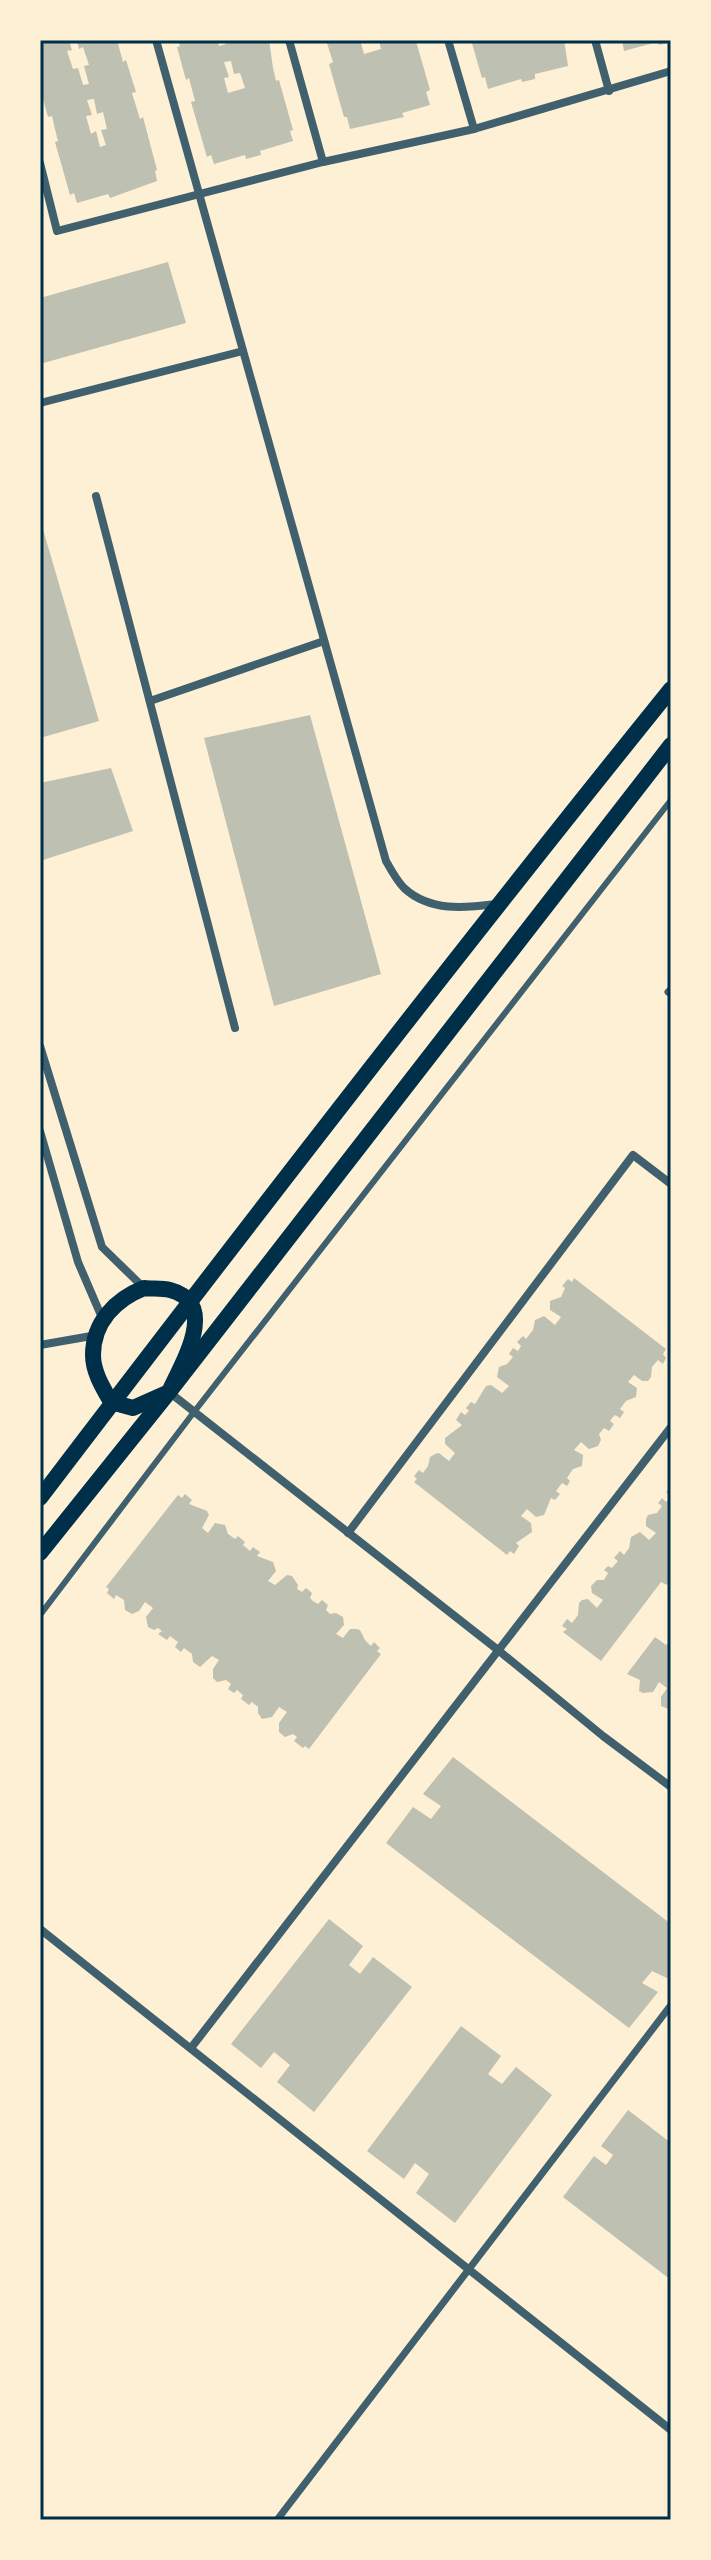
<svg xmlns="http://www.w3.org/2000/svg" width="711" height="2560" viewBox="0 0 711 2560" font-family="'Fira Sans Condensed',sans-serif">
<rect width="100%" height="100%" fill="#fdf0d5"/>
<g fill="#bec0b2" fill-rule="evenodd">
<path d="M40,40H69L72,50L67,51L73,69L78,68L83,85L89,84L84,66L89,65L83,47L79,49L77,40H117L123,62L126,60L136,92L132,93L140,119L143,117L157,170L155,171L157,181L110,198L108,194L77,203L74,193L70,195L55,142L58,141L55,129L52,116L48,117L40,88ZM94,99L97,114L103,112L107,129L101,130L106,145L100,147L96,131L91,134L86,116L92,115L87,100Z"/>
<path d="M178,40H218L219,46L226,44L225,40H269L273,68L276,81L279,80L293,130L290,131L293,141L260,151L261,155L246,159L245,155L214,164L211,155L207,157L191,102L195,101L189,78L186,80L177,47L180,46ZM231,61L234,74L240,73L245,88L228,93L224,78L229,77L224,62Z"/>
<path d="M326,40H360L364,54L381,49L379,40L416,41L430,90L426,92L430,105L402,113L404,117L350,129L347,117H344L329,64L333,62Z"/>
<path d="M471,40H564L568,66L535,74V79L522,82L521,79L488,89L485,77L482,78Z"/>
<path d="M622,40H671V42L659,45L657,42L624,51Z"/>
<path d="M168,262L186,323L40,364V298Z"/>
<path d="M40,519L99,721L40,738Z"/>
<path d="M310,715L381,974L274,1006L204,738Z"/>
<path d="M111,768L133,831L40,861V783Z"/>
<path d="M574,1278L666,1349L663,1354L666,1358L663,1364L658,1360L652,1367L651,1377L648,1381H642L634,1375L628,1382L637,1388L636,1397L626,1401L620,1409L624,1412L620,1418L615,1415L612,1418L610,1421L614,1424L609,1431L604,1428L599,1434L601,1440L598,1446L589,1449L581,1442L574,1450L583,1455L582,1466L573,1469L567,1478L570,1481L567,1486L562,1483L556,1491L560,1494L555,1500L551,1498L544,1515L536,1517L527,1509L521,1516L531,1523L532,1532L516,1543L519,1546L514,1554L510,1551L507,1555L414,1482L417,1479L414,1476L419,1470L423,1473L428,1466L430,1457L435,1454L439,1453L449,1461L455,1453L445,1444V1438L462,1425L456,1420L461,1412L465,1415L469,1411L466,1408L471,1402L475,1404L486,1386L491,1385L502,1393L509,1386L497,1377L499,1367L507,1364L513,1357L509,1354L513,1348L518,1351L521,1346L517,1342L523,1336L526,1339L533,1330L535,1320L544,1316L555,1325L561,1317L550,1310V1301L561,1297L565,1288L562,1286L568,1279L572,1282Z"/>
<path d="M671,1486V1571L668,1575L671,1580L667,1585L661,1582L601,1661L563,1632L567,1629L562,1626L567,1619L572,1623L578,1615L579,1603L582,1600L588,1599L597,1608L603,1600L592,1593L591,1586L597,1580H604L608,1573L604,1570L608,1566L612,1568L618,1561L614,1558L620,1551L624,1555L629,1548L631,1537L640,1532L649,1540L656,1533L646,1526V1519L648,1515L657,1513L662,1506L658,1503L662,1498L666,1502L668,1500L670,1496L666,1492Z"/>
<path d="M185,1494L192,1500L189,1504L207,1511L209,1515L202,1528L208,1533L215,1523L225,1525L228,1534L235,1539L238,1536L245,1542L243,1545L250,1551L253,1547L260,1552L257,1556L273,1562L276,1571L268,1581L275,1585L287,1575L292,1576L298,1585L297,1589L302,1592L306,1588L312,1593L310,1598L313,1601L318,1604L322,1600L328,1605L326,1610L330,1614L336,1613L343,1617L344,1625L336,1634L343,1638L350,1629H356L360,1630L365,1640L371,1646L374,1642L380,1648L377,1651L381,1654L309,1749L305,1746L303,1748L294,1741L297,1737L293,1734L285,1737L279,1732V1723L287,1712L279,1707L272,1717L262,1719L258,1713V1707L252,1702L249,1705L241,1699L243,1695L237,1690L234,1693L228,1689L231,1684L226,1680L217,1682L213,1678V1669L219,1660L212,1656L200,1667L193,1662L192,1654L184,1648L181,1652L175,1647L178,1642L170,1636L167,1640L158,1634L162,1631L158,1628L154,1630L148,1627L146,1617L153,1608L145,1602L139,1611L132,1614L125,1610L124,1600L116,1595L114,1599L107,1593L109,1589L106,1587L178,1495L182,1498Z"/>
<path d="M655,1637L666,1645L669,1642L671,1645V1710L661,1706V1697L667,1688L659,1682L653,1692L643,1693L639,1691L640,1680L627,1674Z"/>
<path d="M453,1757L671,1924V1977L669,1979L652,1971L642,1983L658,1992L629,2028L386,1843L413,1807L431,1819L441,1806L423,1794Z"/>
<path d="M329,1919L363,1946L349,1965L360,1974L373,1957L412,1987L314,2112L277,2082L290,2065L274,2052L261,2068L231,2044Z"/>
<path d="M461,2026L501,2056L488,2074L502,2084L516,2067L552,2095L455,2223L416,2193L429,2174L415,2163L404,2179L367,2151Z"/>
<path d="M628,2110L671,2143V2280L563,2197L594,2156L606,2165L613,2155L601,2146Z"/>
</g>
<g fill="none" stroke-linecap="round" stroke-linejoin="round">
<path stroke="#3f606c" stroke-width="6" d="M40,1615L194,1412L671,800"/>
<g stroke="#3f606c" stroke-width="7">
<path d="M671,989L668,992L671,994"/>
<path d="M277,2520L671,2005"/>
</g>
<g stroke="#3f606c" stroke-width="8">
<path d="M156,40L386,861C391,870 397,881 404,888C430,912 465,908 496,904"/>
<path d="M289,40L323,162"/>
<path d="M448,40L474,129"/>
<path d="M595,40L609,91"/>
<path d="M40,163L57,231L323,162L474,129L671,71"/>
<path d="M40,403L243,351"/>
<path d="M96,496L235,1028"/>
<path d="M150,701L324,641"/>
<path d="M40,1046L102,1247L144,1288"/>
<path d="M40,1131L78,1262L103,1320"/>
<path d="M40,1345L97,1335"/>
<path d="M169,1392L498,1650L603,1736L671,1787"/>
<path d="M348,1533L633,1155L671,1184"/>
<path d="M40,1929L671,2430"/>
<path d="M191,2048L671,1427"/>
</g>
<g stroke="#003049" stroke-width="16">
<path d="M144,1288C152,1289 162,1288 170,1290C220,1303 182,1363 169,1392L133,1408L111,1402C103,1388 93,1372 93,1355C93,1322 116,1299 144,1288Z"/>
<path d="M40,1498C247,1226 456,955 671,689"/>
<path d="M40,1553L169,1392L671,745"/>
</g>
</g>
<rect width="711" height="2560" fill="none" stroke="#fdf0d5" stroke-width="84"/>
<rect x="42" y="42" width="627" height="2476" fill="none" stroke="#003049" stroke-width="3"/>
</svg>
